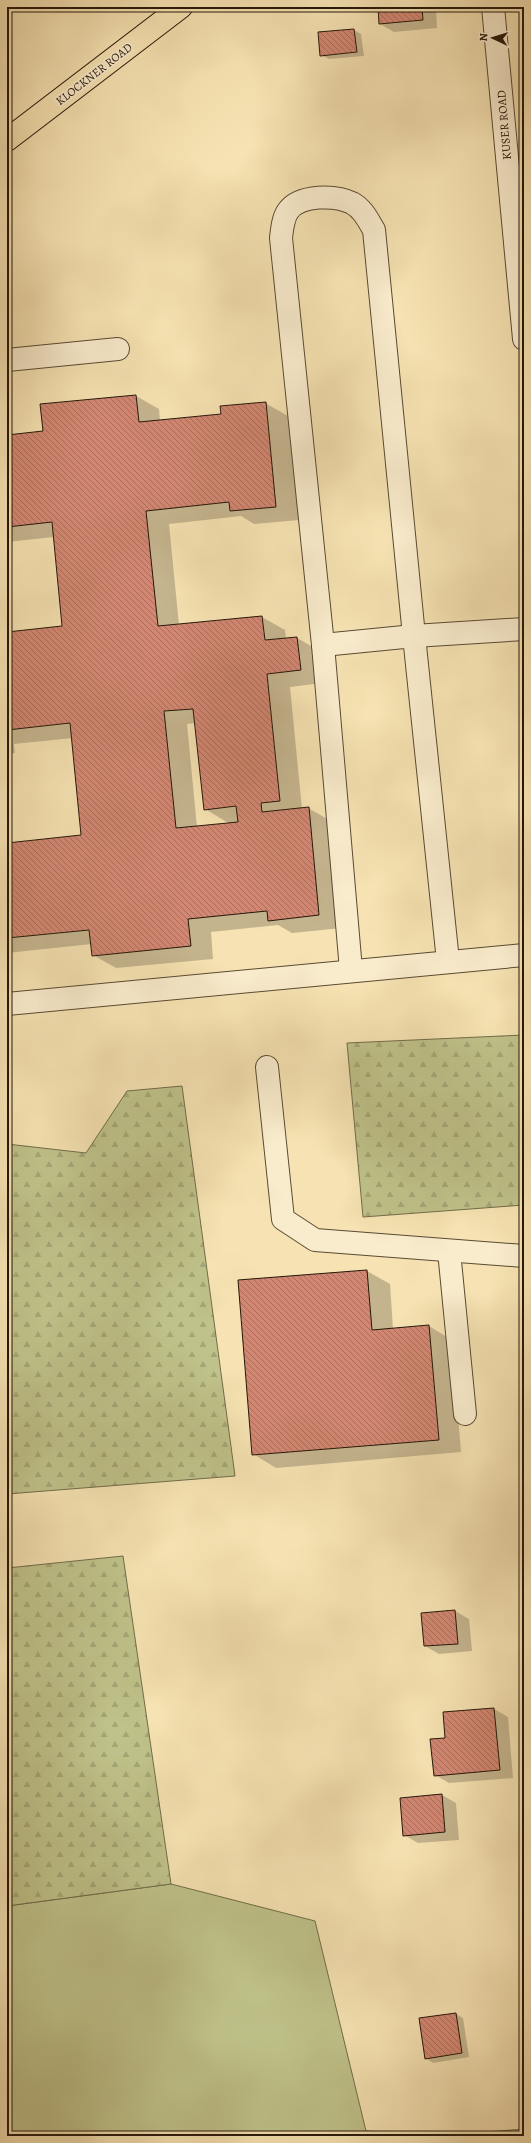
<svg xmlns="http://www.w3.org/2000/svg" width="531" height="2143" viewBox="0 0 531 2143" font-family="Alegreya,serif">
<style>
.green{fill:#bfc28a;stroke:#726c4a}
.forest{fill:url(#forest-firs);stroke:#726c4a}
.shadow{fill:#0003;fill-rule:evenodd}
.building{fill:url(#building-back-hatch);stroke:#251709;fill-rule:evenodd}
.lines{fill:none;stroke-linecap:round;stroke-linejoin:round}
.minor-casing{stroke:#594a33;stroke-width:24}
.major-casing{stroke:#251709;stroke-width:24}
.minor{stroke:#f9eccd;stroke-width:22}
.major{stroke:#f6e2b2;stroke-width:22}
.labels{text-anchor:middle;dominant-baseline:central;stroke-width:3.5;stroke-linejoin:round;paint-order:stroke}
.street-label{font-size:12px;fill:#251709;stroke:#f9eccd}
</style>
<defs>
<pattern id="forest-firs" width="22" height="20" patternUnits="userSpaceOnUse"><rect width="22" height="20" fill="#bfc28a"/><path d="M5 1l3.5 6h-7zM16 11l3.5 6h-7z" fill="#a4a676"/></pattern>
<pattern id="building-back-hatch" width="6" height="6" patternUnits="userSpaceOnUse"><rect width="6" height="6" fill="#d28772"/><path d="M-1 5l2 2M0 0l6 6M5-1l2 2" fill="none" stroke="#aa6d5c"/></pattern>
</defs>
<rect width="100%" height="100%" fill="#f6e2b2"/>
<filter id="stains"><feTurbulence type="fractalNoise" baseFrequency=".005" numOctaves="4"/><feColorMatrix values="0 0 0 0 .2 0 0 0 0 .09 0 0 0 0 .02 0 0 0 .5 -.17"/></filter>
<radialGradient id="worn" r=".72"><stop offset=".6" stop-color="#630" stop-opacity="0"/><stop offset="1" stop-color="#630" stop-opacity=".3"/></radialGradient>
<!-- green -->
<polygon class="green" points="171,1884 315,1921 366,2131 365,2136 7,2136 7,1906"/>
<!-- forest -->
<g class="forest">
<polygon points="524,1035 524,1205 363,1217 347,1043"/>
<polygon points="182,1086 235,1476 7,1494 7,1144 86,1153 127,1091"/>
<polygon points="123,1556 171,1884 7,1906 7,1568"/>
<polygon points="524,2129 524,2136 365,2136 366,2131 447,2135"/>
</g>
<!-- shadow -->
<g class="shadow">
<polygon points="379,7 436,7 437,28 394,32 380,24"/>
<polygon points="354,30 361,34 364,56 329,59 321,55"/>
<path d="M 136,396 L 159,409 L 160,421 L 222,415 L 265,403 L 288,416 L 299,520 L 254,524 L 241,516 L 169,524 L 179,625 L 262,617 L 285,630 L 286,639 L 297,638 L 320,651 L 323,683 L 290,687 L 302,809 L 308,808 L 331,821 L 342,928 L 292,933 L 278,925 L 211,932 L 213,959 L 116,968 L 93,955 L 92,944 L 7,953 L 7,844 L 82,836 L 73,738 L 14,744 L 15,753 L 7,754 L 7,633 L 63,627 L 54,537 L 7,542 L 7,436 L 44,432 L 41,405 ZM 196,723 L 205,809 L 230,824 L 197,827 L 187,724 Z"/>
<polygon points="367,1271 390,1284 393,1329 429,1326 452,1340 461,1452 276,1468 253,1454"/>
<polygon points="455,1611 469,1619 472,1651 439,1654 425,1646"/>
<polygon points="494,1709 508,1717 513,1778 449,1783 435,1775 446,1739"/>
<polygon points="442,1795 456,1803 459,1840 418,1843 404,1835"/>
<polygon points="456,2014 463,2018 469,2057 433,2063 426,2058"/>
</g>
<!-- building -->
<g class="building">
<polygon points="378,7 422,7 423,20 379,24"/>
<polygon points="354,29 357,52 320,56 318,32"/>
<path d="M 136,395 L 139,422 L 221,414 L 220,406 L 266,402 L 276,507 L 230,511 L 229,502 L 146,511 L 158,626 L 262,616 L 265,640 L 297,637 L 301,670 L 267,674 L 280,801 L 261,803 L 262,812 L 309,807 L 319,915 L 268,921 L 267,911 L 188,919 L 191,946 L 92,956 L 89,930 L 7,938 L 7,843 L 81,835 L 70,723 L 7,730 L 7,632 L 62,626 L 52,522 L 7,527 L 7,435 L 43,431 L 40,404 ZM 193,709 L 204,810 L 236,806 L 238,822 L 176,828 L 164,711 Z"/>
<polygon points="367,1270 372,1330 429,1325 439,1440 252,1455 238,1280"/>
<polygon points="455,1610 458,1644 424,1646 421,1613"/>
<polygon points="494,1708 500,1770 434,1776 430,1739 445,1738 443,1712"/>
<polygon points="442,1794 445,1832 403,1836 400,1798"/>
<polygon points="456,2013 462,2053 425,2059 419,2018"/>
</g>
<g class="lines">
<defs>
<g id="minor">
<polyline points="493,7 524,339"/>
<polyline points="7,360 118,349"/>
<polyline points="323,645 414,636 448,961"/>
<path d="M 351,970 L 323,645 L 281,238 C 282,229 283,218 288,211 C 300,194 336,195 352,203 C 363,209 368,220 374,230 L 414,636 L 524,629"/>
<polyline points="7,1004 524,955"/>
<polyline points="267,1067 283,1219 315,1240 524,1256"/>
<polyline points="449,1251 465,1414"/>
</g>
<polyline id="major" points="7,140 181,7"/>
</defs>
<!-- minor casing -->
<use href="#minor" class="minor-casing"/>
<!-- major casing -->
<use href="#major" class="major-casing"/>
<!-- minor -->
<use href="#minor" class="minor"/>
<!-- major -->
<use href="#major" class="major"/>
</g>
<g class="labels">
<!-- street labels -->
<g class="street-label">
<text transform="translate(94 74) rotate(-38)">KLOCKNER ROAD</text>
<text transform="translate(504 125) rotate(-95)">KUSER ROAD</text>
</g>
</g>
<!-- margin -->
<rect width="531" height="2143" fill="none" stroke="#f6e2b2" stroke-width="24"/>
<rect x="8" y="8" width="515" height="2127" fill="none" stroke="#251709" stroke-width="2"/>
<rect x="12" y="12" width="507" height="2119" fill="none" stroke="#251709"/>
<!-- north arrow -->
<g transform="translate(493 38) rotate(274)" stroke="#f9eccd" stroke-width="3" paint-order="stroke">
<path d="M0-3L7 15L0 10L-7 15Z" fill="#251709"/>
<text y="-6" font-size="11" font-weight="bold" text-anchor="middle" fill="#251709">N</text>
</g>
<rect width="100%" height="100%" filter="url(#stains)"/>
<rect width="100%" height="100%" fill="url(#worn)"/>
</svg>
